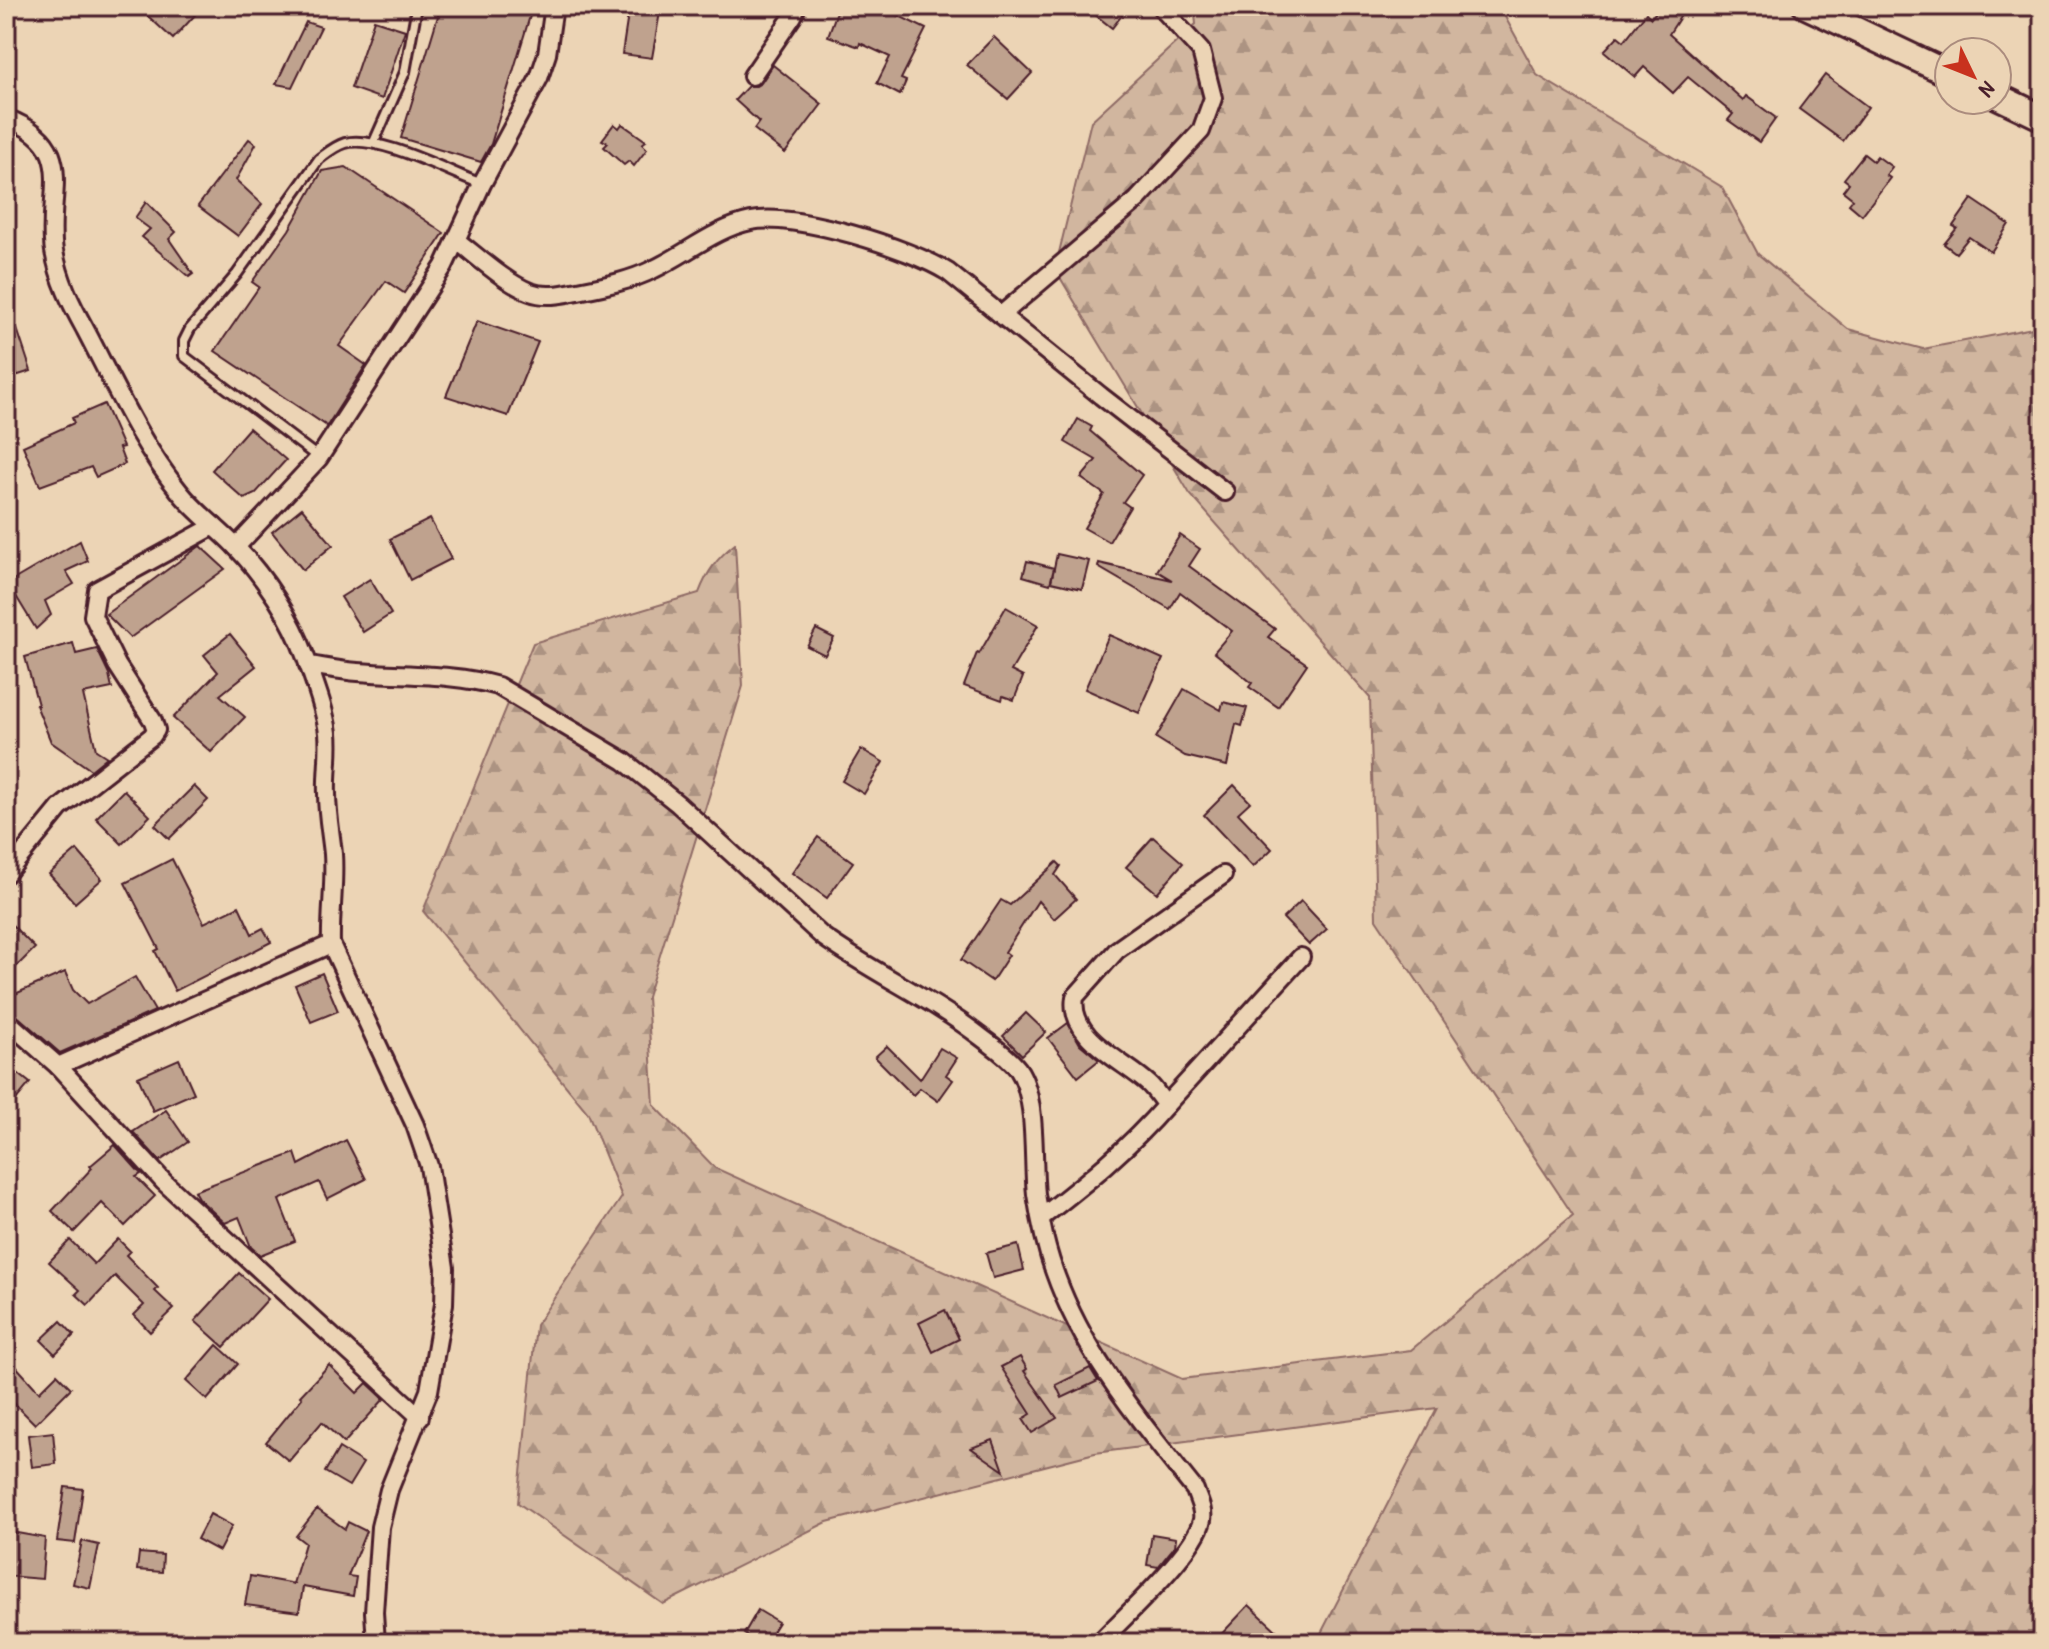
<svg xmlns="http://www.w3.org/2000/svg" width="2049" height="1649" viewBox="0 0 2049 1649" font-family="'Patrick Hand',sans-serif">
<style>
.forest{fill:url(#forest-firs);stroke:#8e6a65;stroke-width:2}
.building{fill:#bfa28e;stroke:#4a1f2b;stroke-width:2}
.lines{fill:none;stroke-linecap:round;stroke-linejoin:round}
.service-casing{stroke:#4a1f2b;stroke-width:14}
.minor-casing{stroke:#4a1f2b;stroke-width:22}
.primary-casing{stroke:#4a1f2b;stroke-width:30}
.service{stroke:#ecd4b5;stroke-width:8}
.minor{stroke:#ecd4b5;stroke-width:16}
.primary{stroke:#ecd4b5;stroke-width:24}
</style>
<defs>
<pattern id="forest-firs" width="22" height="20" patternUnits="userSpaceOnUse" patternTransform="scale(2)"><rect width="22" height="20" fill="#d1b69f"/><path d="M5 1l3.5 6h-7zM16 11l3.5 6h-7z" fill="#ac9382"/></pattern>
</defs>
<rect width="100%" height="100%" fill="#ecd4b5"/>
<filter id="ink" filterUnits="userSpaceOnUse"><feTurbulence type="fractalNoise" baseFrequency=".0125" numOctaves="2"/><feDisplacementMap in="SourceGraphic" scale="16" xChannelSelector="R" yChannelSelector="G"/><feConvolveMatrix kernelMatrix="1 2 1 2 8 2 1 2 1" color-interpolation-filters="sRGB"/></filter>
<g filter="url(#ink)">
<!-- forest -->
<path class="forest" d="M 1194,6 L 1499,6 L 1537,75 L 1722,187 L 1758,254 L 1848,329 L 1923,349 L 2043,326 L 2043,745 L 2040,749 L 2043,758 L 2043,1643 L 1316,1643 L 1437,1408 L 1095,1453 L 827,1522 L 663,1604 L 518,1503 L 536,1325 L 622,1197 L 588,1113 L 423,911 L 533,643 L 699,593 C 707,572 717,558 735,544 L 743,686 L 647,997 L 654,1105 L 715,1168 L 1182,1379 L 1411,1350 L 1573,1215 L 1376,919 L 1370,698 L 1190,494 L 1055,269 L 1091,121 L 1196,24 Z"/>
<!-- building -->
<g class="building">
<polygon points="137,6 185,6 195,15 173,39"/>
<polygon points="441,6 533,6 491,144 481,162 401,138"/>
<polygon points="839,6 867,6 890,14 891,12 926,29 901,79 906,81 900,95 877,83 890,57 860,43 859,47 828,36"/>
<polygon points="1084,6 1129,6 1112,28"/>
<polygon points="1661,6 1687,6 1669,34 1743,100 1746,96 1776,118 1759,142 1728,120 1733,114 1688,77 1673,93 1644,67 1635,77 1604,51 1618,36 1624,41 1646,13 1651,18"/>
<polygon points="629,8 660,12 652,58 622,54"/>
<polygon points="374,20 405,30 382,99 351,88"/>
<polygon points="306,22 321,27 292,87 276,84"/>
<polygon points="994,37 1032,73 1008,99 967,65"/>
<polygon points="773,65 822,104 785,153 754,129 759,122 735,100 748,86 756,86 761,83"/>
<polygon points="1825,75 1868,107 1843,141 1799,109"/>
<polygon points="614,124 619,128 622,124 646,141 642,144 647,149 634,166 629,161 624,165 604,147 608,143 602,140"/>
<polygon points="249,139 256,144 236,180 262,204 238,236 198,206"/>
<polygon points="1864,154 1873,161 1877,156 1892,167 1886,175 1890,178 1862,215 1849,204 1853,199 1843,191 1849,183 1844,179"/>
<polygon points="346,167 444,233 404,293 386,281 339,346 366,365 327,426 215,351 259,287 252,282 289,230 322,171"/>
<polygon points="1972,199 2009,224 1991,252 1969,237 1956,253 1944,244 1957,228 1953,226"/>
<polygon points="146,202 176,232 169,239 193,274 189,277 142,237 150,229 135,218"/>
<polygon points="9,304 31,371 6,379 6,305"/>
<polygon points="477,321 538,342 508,416 446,396"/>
<polygon points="104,404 123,447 119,448 125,464 96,477 91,467 40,486 23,446 74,423 72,418"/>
<polygon points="1078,419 1092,427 1090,431 1142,475 1123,502 1130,507 1109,542 1084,528 1104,494 1081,478 1096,460 1065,442"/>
<polygon points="249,428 286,460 255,494 244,499 212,470"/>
<polygon points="302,508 333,545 303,570 272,532"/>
<polygon points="430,519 451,559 410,580 390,539"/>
<polygon points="1180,535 1200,549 1189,566 1275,629 1268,637 1307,664 1278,707 1249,687 1252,683 1214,652 1232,631 1180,592 1170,609 1098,567 1099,563 1172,580 1157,571"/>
<polygon points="80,541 88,561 66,571 74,584 45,601 51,615 36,629 8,583"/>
<polygon points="200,546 225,569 130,638 106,614"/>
<polygon points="1057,554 1089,561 1082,589 1051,582"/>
<polygon points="1027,561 1054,568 1050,584 1023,576"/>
<polygon points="370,579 391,614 363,632 341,597"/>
<polygon points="1006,607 1038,625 1011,671 1023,677 1014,700 1003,696 1002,700 964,686 977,653 979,654"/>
<polygon points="816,629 834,638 825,655 807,646"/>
<polygon points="230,634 256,666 220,695 245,717 211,752 173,718 218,672 204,655"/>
<polygon points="1109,635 1163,659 1139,713 1085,689"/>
<polygon points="73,643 76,654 97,649 109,674 112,688 83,694 96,750 107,757 91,770 51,742 36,705 38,705 25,657"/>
<polygon points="1184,689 1221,710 1223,702 1247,708 1242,726 1236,724 1227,766 1185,756 1156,738"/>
<polygon points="861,749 883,762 864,794 842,781"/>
<polygon points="1234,785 1250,802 1238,813 1272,849 1253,867 1204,815"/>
<polygon points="194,786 208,800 169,839 155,825"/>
<polygon points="124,790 150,816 122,844 96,818"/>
<polygon points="818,837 853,862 827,898 792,873"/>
<polygon points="1153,837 1183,863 1157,893 1126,867"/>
<polygon points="77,850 102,879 75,903 49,874"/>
<polygon points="172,859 204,923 239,906 252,934 263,928 271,942 175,991 155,951 159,949 125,883"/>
<polygon points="1057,862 1061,866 1055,875 1076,899 1054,919 1038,901 1005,952 1009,955 992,981 961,960 1001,900 1010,905"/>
<polygon points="1301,901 1327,929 1309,945 1283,918"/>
<polygon points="6,919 35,948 6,977"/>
<polygon points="65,972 73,990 87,1004 135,977 155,1011 60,1053 13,1012 6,1009 6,998"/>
<polygon points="322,973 338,1011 311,1022 295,985"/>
<polygon points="1026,1013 1046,1032 1022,1055 1003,1036"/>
<polygon points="1068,1023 1080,1044 1099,1060 1078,1077 1048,1038"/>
<polygon points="887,1046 920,1079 940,1048 957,1058 946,1075 953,1080 938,1101 920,1088 913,1095 875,1057"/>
<polygon points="179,1059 194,1093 153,1111 138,1077"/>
<polygon points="15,1071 30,1083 6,1112 6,1083"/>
<polygon points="166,1110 188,1142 160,1161 133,1132"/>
<polygon points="346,1140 366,1179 327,1199 319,1182 279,1200 295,1241 260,1255 251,1247 239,1217 225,1223 198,1198 194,1191 295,1153 299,1165"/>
<polygon points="115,1145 141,1174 136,1177 155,1196 125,1226 102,1203 74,1232 52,1211 92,1168 90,1166"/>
<polygon points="118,1239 130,1251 126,1255 158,1288 155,1291 174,1309 150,1332 134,1315 144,1305 115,1276 88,1305 76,1294 80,1290 49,1262 70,1240 94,1264"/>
<polygon points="1018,1245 1024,1270 993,1278 986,1253"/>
<polygon points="239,1273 268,1299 224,1347 195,1321"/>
<polygon points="945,1310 959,1339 933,1352 919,1323"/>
<polygon points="61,1321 74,1335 55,1354 41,1340"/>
<polygon points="217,1345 238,1364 207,1400 186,1381"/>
<polygon points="6,1355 39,1392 57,1374 71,1388 35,1424 6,1395"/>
<polygon points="1020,1357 1027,1369 1024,1371 1057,1418 1032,1433 1023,1419 1031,1414 1001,1367"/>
<polygon points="329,1365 357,1393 367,1383 384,1399 344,1443 322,1422 289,1461 266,1442 302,1398 300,1396"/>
<polygon points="1090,1368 1098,1381 1062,1398 1056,1385"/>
<polygon points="53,1432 56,1464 32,1467 28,1435"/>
<polygon points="993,1440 1004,1471 971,1448"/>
<polygon points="339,1448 363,1463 349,1486 325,1472"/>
<polygon points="65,1487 83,1489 75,1543 57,1541"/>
<polygon points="317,1509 345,1529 348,1522 366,1531 348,1576 356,1577 353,1596 303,1587 299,1612 245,1605 250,1576 295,1584 293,1584 305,1543 296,1536"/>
<polygon points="210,1514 232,1526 219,1551 197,1539"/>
<polygon points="6,1531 45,1538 42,1579 6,1576"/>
<polygon points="1152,1534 1176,1538 1175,1546 1158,1567 1147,1565"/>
<polygon points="82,1541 99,1545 90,1588 73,1584"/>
<polygon points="139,1553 163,1555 162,1572 137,1570"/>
<polygon points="1249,1605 1290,1643 1213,1643"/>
<polygon points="758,1610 778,1622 765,1643 759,1643 744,1634"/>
</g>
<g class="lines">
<defs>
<g id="service">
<polyline points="374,142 405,72 417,6"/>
<path d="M 319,458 L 184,356 L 184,341 L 190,329 L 237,274 L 319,159 C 327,153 335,146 345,143 C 377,134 449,172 482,184"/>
</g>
<g id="minor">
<polyline points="752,76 793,16 797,6"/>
<path d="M 6,118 C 81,146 45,194 54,251 C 59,280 71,304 85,329 C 114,384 140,443 179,491 C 195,512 217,527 235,546 C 264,576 292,618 306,658 C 314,681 325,709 328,733 C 330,754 326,773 327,794 C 327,814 331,834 333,854 C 335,884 330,914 331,944"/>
<path d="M 456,240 C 477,256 506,283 530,292 C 546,298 563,294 578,291 C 604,286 630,281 654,269 C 686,254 716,228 751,221 C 795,212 910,248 948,272 L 1101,396 L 1225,492"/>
<polyline points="1001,315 1137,200 1201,131 1213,98 1201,51 1160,6"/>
<polyline points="236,547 319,458 444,266 482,184 539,78 547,54 554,6"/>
<path d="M 308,665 C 324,667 341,671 358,672 C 405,676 452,673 498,686 L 624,761 L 678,804 L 822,936 C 873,973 931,998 981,1037 C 994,1047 1008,1056 1018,1069 C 1038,1098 1032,1159 1036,1194 C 1038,1207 1041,1223 1044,1236 C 1067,1335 1133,1412 1195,1490 C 1198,1500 1204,1509 1202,1520 C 1196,1551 1123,1618 1099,1643"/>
<polyline points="6,874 60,808 152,736 156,730 153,721 117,665 93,616 97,590 214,526"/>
<polyline points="6,1020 58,1066 331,944 415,1125 429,1166 445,1268 444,1304 429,1391 389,1490 380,1527 374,1612 376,1643"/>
<polyline points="58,1066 164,1182 420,1417"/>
<polyline points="1166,1105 1301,957"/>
<path d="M 1042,1217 C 1086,1183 1129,1148 1166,1105 C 1161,1099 1156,1091 1150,1085 C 1125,1061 1068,1039 1075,997 L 1117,950 L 1223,875"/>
</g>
<g id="primary">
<polyline points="1806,6 1949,74"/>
<polyline points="1997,96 2043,118"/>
</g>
</defs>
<!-- service casing -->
<use href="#service" class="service-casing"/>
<!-- minor casing -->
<use href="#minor" class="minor-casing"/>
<!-- primary casing -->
<use href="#primary" class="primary-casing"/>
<!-- service -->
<use href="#service" class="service"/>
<!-- minor -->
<use href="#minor" class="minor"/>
<!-- primary -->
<use href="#primary" class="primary"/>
</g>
</g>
<!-- margin -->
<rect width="2049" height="1649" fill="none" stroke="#ecd4b5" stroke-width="32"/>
<rect x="16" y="16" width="2017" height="1617" fill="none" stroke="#4a1f2b" stroke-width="3" filter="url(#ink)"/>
<!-- north arrow -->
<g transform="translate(1973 76) rotate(133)"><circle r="38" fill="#ecd4b5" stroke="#ab8c7e" stroke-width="2"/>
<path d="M0-6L14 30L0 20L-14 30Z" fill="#c8321e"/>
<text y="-12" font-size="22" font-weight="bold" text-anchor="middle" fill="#4a1f2b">N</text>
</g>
</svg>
